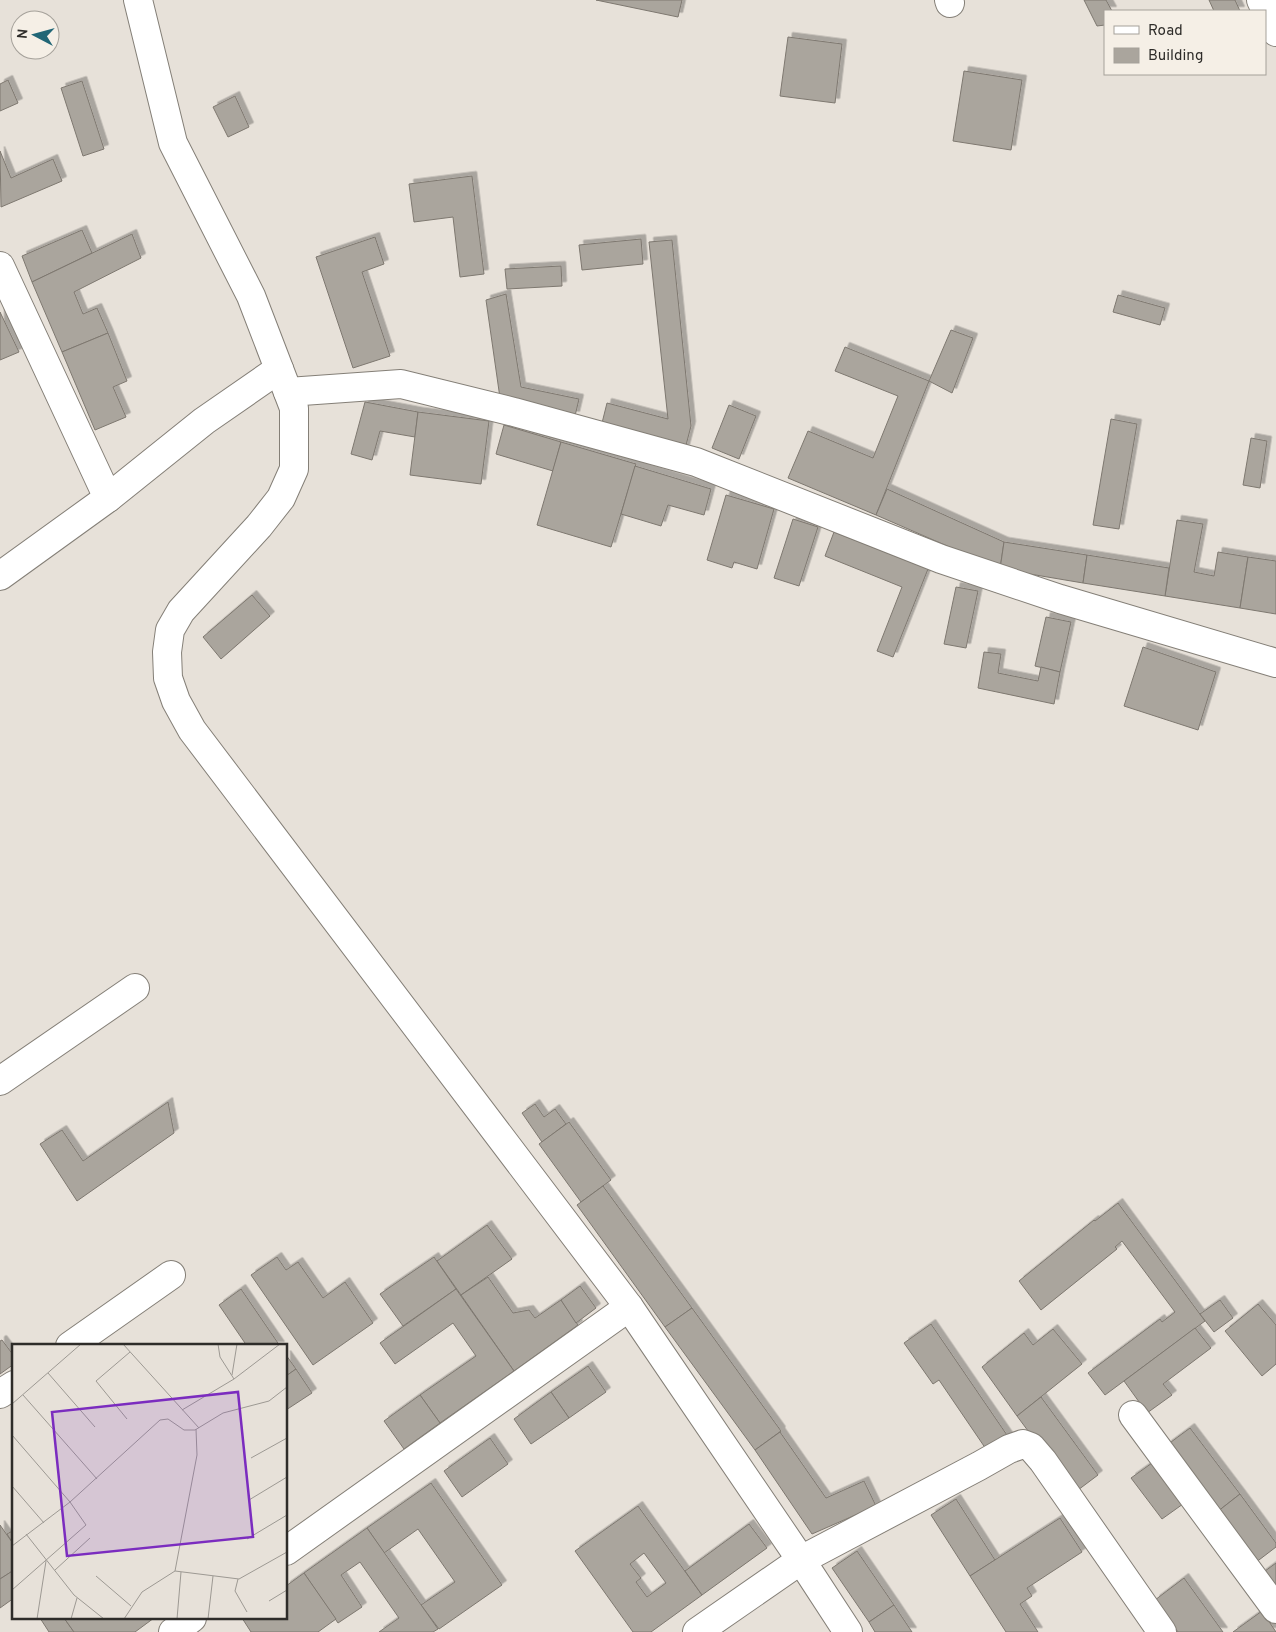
<svg xmlns="http://www.w3.org/2000/svg" width="1276" height="1632" viewBox="0 0 1276 1632" font-family="Overpass,sans-serif">
<style>
.building{fill:#aaa59d;stroke:#7e7870;fill-rule:evenodd;filter:url(#shadow)}
.lines{fill:none;stroke-linecap:round;stroke-linejoin:round}
.minor-casing{stroke:#847f77;stroke-width:30}
.minor{stroke:#fff;stroke-width:28}
.inset-road{fill:none;stroke:#9d9993;stroke-width:1}
.view{fill:#7b2cbf;fill-opacity:0.15;stroke:#7b2cbf;stroke-width:2.5}
.inset-edge{fill:none;stroke:#2e2c29;stroke-width:2.5}
</style>
<defs>
<filter id="shadow"><feDropShadow dx="4.5" dy="-4.5" stdDeviation="0" flood-color="#0004"/></filter>
</defs>
<rect width="100%" height="100%" fill="#e7e1d9"/>
<!-- building -->
<g class="building">
<polygon points="596,0 682,0 678,17"/>
<polygon points="1084,0 1106,0 1112,11 1105,11 1105,25 1097,26"/>
<polygon points="1209,0 1235,0 1240,11 1214,11"/>
<polygon points="788,37 842,44 835,103 780,96"/>
<polygon points="964,71 1022,80 1011,150 953,141"/>
<polygon points="8,80 18,103 0,111 0,84"/>
<polygon points="82,81 104,149 83,156 61,88"/>
<polygon points="235,96 249,127 228,137 213,107"/>
<polygon points="0,151 11,178 53,159 62,181 1,207"/>
<polygon points="472,176 484,274 460,277 453,217 414,222 409,184"/>
<polygon points="82,230 92,253 32,282 22,256"/>
<polygon points="132,234 141,258 74,292 83,314 97,308 108,333 62,352 32,282"/>
<polygon points="375,237 384,264 362,272 390,356 353,368 316,257"/>
<polygon points="641,239 643,264 582,270 579,245"/>
<polygon points="672,240 691,426 685,449 601,427 607,403 668,419 649,242"/>
<polygon points="561,266 562,286 507,289 505,269"/>
<polygon points="506,294 521,387 579,399 575,416 500,398 486,300"/>
<polygon points="1118,295 1165,308 1160,325 1113,312"/>
<polygon points="0,312 19,352 0,360"/>
<polygon points="951,330 973,338 952,393 929,381"/>
<polygon points="108,333 127,381 113,387 126,417 95,430 62,352"/>
<polygon points="845,347 929,381 876,515 788,478 808,431 873,458 898,396 835,371"/>
<polygon points="365,402 418,412 415,437 380,431 372,460 351,454"/>
<polygon points="729,405 756,416 739,459 712,448"/>
<polygon points="418,412 489,421 481,484 410,475"/>
<polygon points="1111,419 1137,424 1119,529 1093,525"/>
<polygon points="504,425 561,442 553,471 496,454"/>
<polygon points="1251,438 1267,441 1260,488 1243,485"/>
<polygon points="561,442 636,464 611,547 537,525"/>
<polygon points="635,466 711,489 704,515 668,505 661,526 621,514"/>
<polygon points="887,489 1004,542 1000,569 876,515"/>
<polygon points="726,495 774,509 757,569 734,562 732,568 707,560"/>
<polygon points="793,519 818,527 799,586 774,578"/>
<polygon points="1177,520 1203,524 1194,572 1214,576 1218,552 1248,557 1240,608 1165,596"/>
<polygon points="834,532 928,569 893,657 877,651 902,587 825,556"/>
<polygon points="1004,542 1087,555 1083,583 1000,569"/>
<polygon points="1087,555 1169,568 1165,596 1083,583"/>
<polygon points="1248,557 1276,561 1276,614 1240,608"/>
<polygon points="956,587 978,591 966,648 944,644"/>
<polygon points="252,595 270,616 221,659 203,637"/>
<polygon points="1046,617 1071,622 1060,672 1035,666"/>
<polygon points="1143,647 1216,672 1198,730 1124,706"/>
<polygon points="984,652 1001,654 998,673 1038,681 1041,667 1060,672 1054,704 978,688"/>
<polygon points="168,1102 174,1133 77,1201 40,1144 62,1130 83,1161"/>
<polygon points="535,1104 544,1117 555,1109 566,1124 542,1142 522,1113"/>
<polygon points="569,1122 611,1180 581,1202 539,1144"/>
<polygon points="603,1186 692,1308 665,1327 577,1205"/>
<polygon points="1118,1203 1205,1321 1105,1395 1088,1373 1160,1319 1162,1322 1175,1312 1122,1241 1115,1247 1117,1249 1041,1310 1019,1281 1094,1220 1095,1221"/>
<polygon points="487,1225 512,1259 461,1295 437,1261"/>
<polygon points="277,1257 286,1270 298,1262 323,1298 345,1282 373,1323 313,1365 251,1275"/>
<polygon points="434,1257 456,1289 403,1326 380,1294"/>
<polygon points="488,1277 513,1313 529,1310 535,1318 561,1300 578,1325 514,1371 461,1295"/>
<polygon points="580,1286 596,1308 576,1323 561,1300"/>
<polygon points="241,1289 280,1346 247,1346 219,1305"/>
<polygon points="456,1289 514,1371 440,1423 420,1395 476,1356 453,1323 395,1364 380,1343"/>
<polygon points="1220,1300 1233,1318 1214,1332 1200,1314"/>
<polygon points="1258,1304 1276,1325 1276,1364 1262,1376 1225,1331"/>
<polygon points="692,1308 781,1431 755,1450 665,1327"/>
<polygon points="931,1324 1009,1438 988,1452 939,1380 933,1384 904,1343"/>
<polygon points="1195,1328 1211,1348 1163,1384 1172,1395 1147,1413 1124,1381"/>
<polygon points="1053,1329 1082,1364 1017,1416 982,1367 1024,1333 1033,1345"/>
<polygon points="2,1340 14,1356 14,1364 0,1374 0,1341"/>
<polygon points="286,1355 296,1369 286,1376"/>
<polygon points="588,1366 606,1392 569,1418 551,1392"/>
<polygon points="296,1369 312,1393 286,1410 286,1376"/>
<polygon points="551,1392 569,1418 531,1444 514,1419"/>
<polygon points="420,1395 440,1423 404,1449 384,1421"/>
<polygon points="1041,1397 1098,1475 1074,1493 1017,1416"/>
<polygon points="1190,1428 1240,1494 1217,1512 1167,1445"/>
<polygon points="780,1432 826,1498 864,1481 876,1506 812,1534 755,1450"/>
<polygon points="490,1438 508,1464 462,1497 444,1471"/>
<polygon points="1152,1463 1183,1504 1162,1519 1131,1478"/>
<polygon points="431,1483 502,1585 439,1629 421,1605 455,1582 418,1529 384,1553 367,1528"/>
<polygon points="1240,1494 1276,1543 1276,1547 1255,1563 1217,1512"/>
<polygon points="956,1499 995,1560 970,1576 931,1515"/>
<path d="M 638,1506 L 702,1595 L 651,1632 L 633,1632 L 575,1551 ZM 644,1553 L 666,1583 L 647,1597 L 636,1582 L 641,1578 L 630,1564 Z"/>
<polygon points="1060,1518 1082,1552 1027,1588 1032,1596 1020,1604 1038,1632 1006,1632 970,1576"/>
<polygon points="749,1524 767,1548 702,1595 685,1571"/>
<polygon points="0,1525 14,1545 14,1570 0,1579"/>
<polygon points="367,1528 438,1629 433,1632 379,1632 399,1618 360,1562 341,1575 362,1607 338,1623 304,1573"/>
<polygon points="14,1530 14,1545 7,1534"/>
<polygon points="857,1551 894,1605 869,1622 832,1568"/>
<polygon points="1276,1563 1276,1594 1261,1574"/>
<polygon points="14,1570 14,1598 0,1608 0,1579"/>
<polygon points="304,1573 336,1619 318,1632 251,1632 242,1618 286,1618 286,1586"/>
<polygon points="1184,1578 1223,1632 1178,1632 1155,1600"/>
<polygon points="894,1605 912,1632 875,1632 869,1622"/>
<polygon points="1262,1611 1276,1632 1233,1632"/>
<polygon points="40,1618 64,1618 74,1632 49,1632"/>
<polygon points="64,1618 154,1618 135,1632 74,1632"/>
</g>
<g class="lines">
<defs>
<g id="minor">
<polyline points="138,0 173,143 251,296 294,408 294,469 281,498 259,526 181,611 170,630 167,652 168,678 176,701 192,730 629,1307 801,1560 848,1632"/>
<polyline points="949,0 950,3"/>
<polyline points="1261,0 1276,32"/>
<polyline points="0,266 108,498"/>
<polyline points="288,392 401,384 514,412 696,462 941,559 1060,599 1276,663"/>
<polyline points="0,576 108,498 204,421 279,369"/>
<polyline points="0,1081 135,988"/>
<polyline points="70,1346 171,1275"/>
<polyline points="0,1394 14,1385"/>
<polyline points="1133,1415 1276,1609"/>
<polyline points="286,1551 629,1307"/>
<polyline points="173,1632 192,1618"/>
<polyline points="697,1632 801,1560 979,1466 1009,1449 1023,1444 1031,1447 1043,1461 1162,1632"/>
</g>
</defs>
<!-- minor casing -->
<use href="#minor" class="minor-casing"/>
<!-- minor -->
<use href="#minor" class="minor"/>
</g>
<!-- overview -->
<g transform="translate(12 1344)">
<rect width="275" height="275" fill="#e7e1d9"/>
<path class="inset-road" d="M 111,0 L 187,84M 206,0 L 208,13 L 222,35M 36,29 L 83,83M 220,31 L 225,0M 11,51 L 85,135M 0,60 L 69,0M 170,66 L 222,35 L 268,0M 115,75 L 84,37 L 118,8M 0,91 L 58,158 L 74,181 L 0,246M 239,114 L 275,94M 0,142 L 32,179M 237,156 L 275,133M 14,190 L 62,251 L 92,275M 235,195 L 275,171M 0,202 L 58,158 L 148,76 L 156,75 L 172,86 L 183,86 L 211,69 L 257,57 L 275,43M 43,226 L 78,194M 163,227 L 227,235 L 275,208M 84,232 L 119,262M 226,235 L 223,247 L 235,268M 257,257 L 275,246M 25,275 L 34,217M 59,275 L 65,254M 112,275 L 130,248 L 163,227 L 185,111 L 184,85M 165,275 L 169,228M 196,275 L 201,232"/>
<path class="view" d="M 226,48 L 241,193 L 55,212 L 40,68 Z"/>
<rect width="275" height="275" class="inset-edge"/>
</g>
<!-- legend -->
<rect x="1104" y="10" width="162" height="65" fill="#f5efe6" stroke="#a5a19a"/>
<rect x="1114" y="26" width="25" height="8" fill="#ffffff" stroke="#a5a19a"/>
<text x="1148" y="35" font-size="15" fill="#2e2c29">Road</text>
<rect x="1114" y="48" width="25" height="15" fill="#aaa59d" stroke="#a5a19a"/>
<text x="1148" y="60" font-size="15" fill="#2e2c29">Building</text>
<!-- north arrow -->
<g transform="translate(35 35) rotate(276)"><circle r="24" fill="#f5efe6" stroke="#a5a19a"/>
<path d="M0-4L9 19L0 12L-9 19Z" fill="#206676"/>
<text y="-8" font-size="14" font-weight="bold" text-anchor="middle" fill="#2e2c29">N</text>
</g>
</svg>
